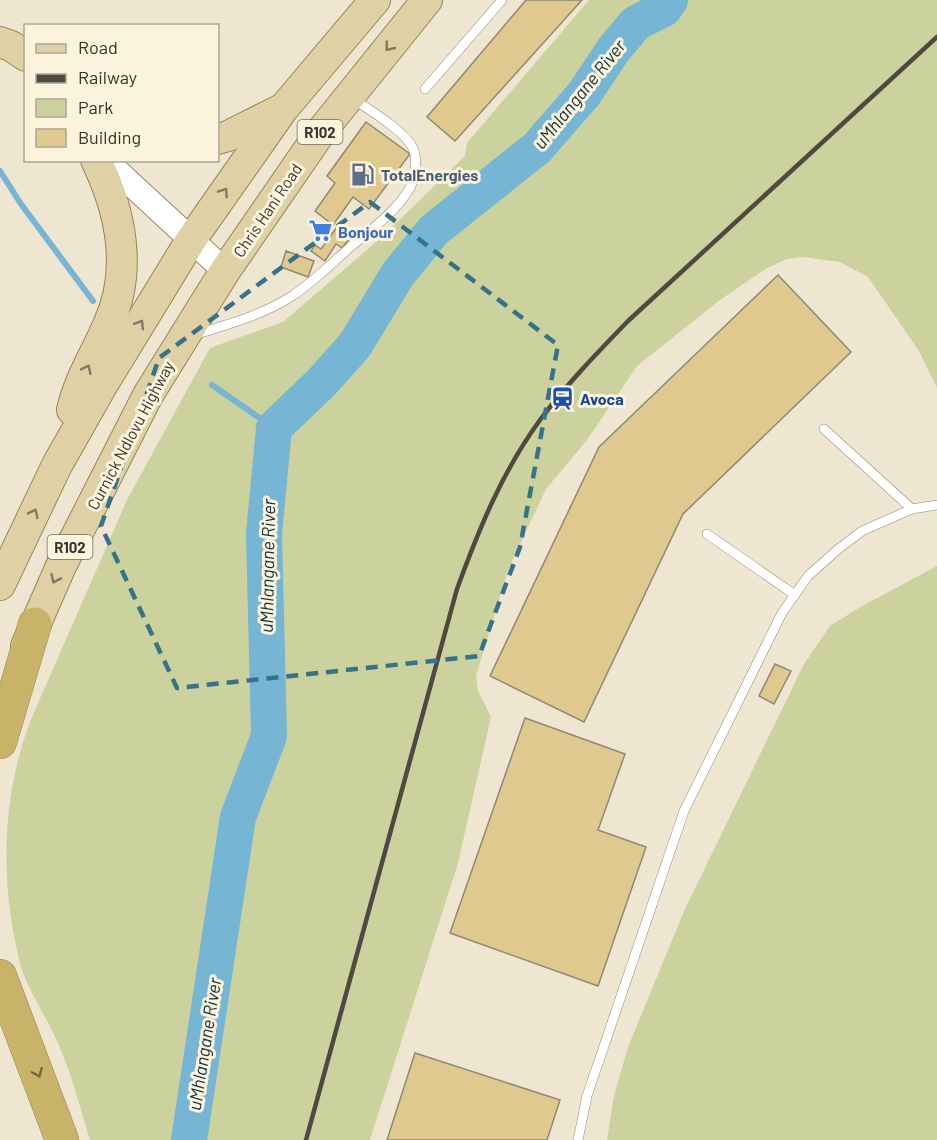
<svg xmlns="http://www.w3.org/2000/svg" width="937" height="1140" viewBox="0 0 937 1140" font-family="Barlow,sans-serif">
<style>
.green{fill:#cbd29d}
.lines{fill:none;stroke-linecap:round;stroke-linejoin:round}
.stream{stroke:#76b6d4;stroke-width:6}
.river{stroke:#76b6d4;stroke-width:36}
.building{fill:#dfc98f;stroke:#908874;stroke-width:1.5}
.service-casing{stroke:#928b77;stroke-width:10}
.tertiary-casing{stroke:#928b77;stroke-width:26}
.primary-casing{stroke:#968653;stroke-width:32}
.motorway-casing{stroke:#968653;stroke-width:34}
.service{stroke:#fff;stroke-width:9}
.tertiary{stroke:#fff;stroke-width:24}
.primary{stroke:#dfd1a5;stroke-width:30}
.motorway{stroke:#c9b369;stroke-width:33}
.rail{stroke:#4e4a40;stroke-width:4.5}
.oneway{stroke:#827a62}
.oneway2{stroke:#716644}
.marked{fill:none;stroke:#37728a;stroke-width:4.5;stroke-dasharray:12 8;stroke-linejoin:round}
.labels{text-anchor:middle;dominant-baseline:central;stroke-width:6;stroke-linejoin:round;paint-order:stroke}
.shield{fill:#fcf3dd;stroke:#716d60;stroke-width:1.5}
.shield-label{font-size:15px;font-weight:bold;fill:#36332b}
.service-label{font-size:16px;font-weight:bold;fill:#4e5e75;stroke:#fcf3dd;text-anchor:start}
.street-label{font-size:16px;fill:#36332b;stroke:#fcf3dd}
.shop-label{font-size:16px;font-weight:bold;fill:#366cbe;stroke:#fcf3dd;text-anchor:start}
.transit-label{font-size:16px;font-weight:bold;fill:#164399;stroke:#fcf3dd;text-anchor:start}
.water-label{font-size:18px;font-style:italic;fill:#102f3c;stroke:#fcf3dd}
</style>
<rect width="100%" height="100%" fill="#eee6d0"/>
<!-- green -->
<g class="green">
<path d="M 589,0 L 937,0 L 937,388 L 919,351 L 868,277 L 840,262 L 802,257 L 787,259 L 767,268 L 720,300 L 637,366 L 587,440 L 546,489 L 508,570 L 476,676 L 478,691 L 491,717 L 458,863 L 370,1140 L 90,1140 C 80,1107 71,1072 57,1041 C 46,1017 32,996 22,971 C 0,888 0,800 31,719 L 127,500 L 210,348 L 283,322 L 383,236 L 465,156 L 467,143 Z"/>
<polygon points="937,566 937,1140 607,1140 614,1096 628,1047 685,909 804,664 830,626 862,606"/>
</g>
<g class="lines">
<!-- stream -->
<g class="stream">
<polyline points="0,171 21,204 93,301"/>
<polyline points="212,385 274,428"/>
</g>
<!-- river -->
<polyline class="river" points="189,1140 238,817 269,736 264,534 274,428 322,382 355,345 398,274 434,230 537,148 584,94 614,49 636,23 664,9 670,0"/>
</g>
<!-- building -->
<g class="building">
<polygon points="526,0 582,0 455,141 427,117"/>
<polygon points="366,122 410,154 369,209 353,197 333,225 315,211 335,183 327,176"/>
<polygon points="337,227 351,237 342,248 336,244 325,261 311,251 315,245 321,249"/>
<polygon points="286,251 314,261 308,277 281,267"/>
<polygon points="778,275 851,352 683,514 584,722 490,676 599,447"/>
<polygon points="775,664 791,671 774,704 759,696"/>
<polygon points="525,718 625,754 598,830 646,847 598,986 450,933"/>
<polygon points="415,1053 560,1100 547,1140 387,1140"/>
</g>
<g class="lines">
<defs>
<g id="service">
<polyline points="425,89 502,0"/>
<path d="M 194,335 C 226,325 263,315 292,296 C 312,283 330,265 348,249 C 369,231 396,212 410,188 C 415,177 418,159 413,148 C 405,131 368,109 353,99"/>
<polyline points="824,429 912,509"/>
<polyline points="707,534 795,595"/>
<polyline points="578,1140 587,1096 684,811 782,613 808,576 837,550 862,531 912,509 937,505"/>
</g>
<polyline id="tertiary" points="105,160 225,271"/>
<g id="primary">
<polyline points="0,42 11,46 26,56"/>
<polyline points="218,139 228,136 280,110"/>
<path d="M 72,410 C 79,379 96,353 108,325 C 133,271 121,212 96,160"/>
<polyline points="0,585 57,465 100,389 191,240 283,109 375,0"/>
<polyline points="26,646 61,566 148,395 225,271 320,133 427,0"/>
</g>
<g id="motorway">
<polyline points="0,742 35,624"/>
<polyline points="0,976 62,1140"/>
</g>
</defs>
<!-- service casing -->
<use href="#service" class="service-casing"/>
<!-- tertiary casing -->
<use href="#tertiary" class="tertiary-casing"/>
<!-- primary casing -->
<use href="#primary" class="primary-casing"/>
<!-- motorway casing -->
<use href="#motorway" class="motorway-casing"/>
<!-- service -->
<use href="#service" class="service"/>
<!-- tertiary -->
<use href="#tertiary" class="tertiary"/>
<!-- primary -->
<use href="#primary" class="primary"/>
<!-- motorway -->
<use href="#motorway" class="motorway"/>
<!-- rail -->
<path class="rail" d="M 306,1140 L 457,589 C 479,529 502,472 540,420 C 566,385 597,353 628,321 L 937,37"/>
</g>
<!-- one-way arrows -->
<defs><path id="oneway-chevron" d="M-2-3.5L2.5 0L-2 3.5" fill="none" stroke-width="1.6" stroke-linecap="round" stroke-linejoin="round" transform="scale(1.5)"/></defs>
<g class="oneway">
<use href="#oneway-chevron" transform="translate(389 47) rotate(129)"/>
<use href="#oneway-chevron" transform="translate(224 192) rotate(-56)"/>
<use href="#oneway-chevron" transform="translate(140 324) rotate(-58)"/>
<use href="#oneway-chevron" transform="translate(87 369) rotate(-64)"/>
<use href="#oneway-chevron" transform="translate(34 513) rotate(-64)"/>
<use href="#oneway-chevron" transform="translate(55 579) rotate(114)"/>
</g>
<use class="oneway2" href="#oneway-chevron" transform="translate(38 1073) rotate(67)"/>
<!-- marked area -->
<path class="marked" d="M 370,202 L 558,345 L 520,547 L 479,656 L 177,688 L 101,526 L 159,358 Z"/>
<!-- icons -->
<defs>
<symbol id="fuel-bare" viewBox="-9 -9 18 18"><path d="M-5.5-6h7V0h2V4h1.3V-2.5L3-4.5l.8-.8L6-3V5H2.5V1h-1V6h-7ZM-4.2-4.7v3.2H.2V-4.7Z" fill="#5c6f8a" stroke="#fcf3dd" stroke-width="2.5" paint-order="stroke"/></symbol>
<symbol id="supermarket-bare" viewBox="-9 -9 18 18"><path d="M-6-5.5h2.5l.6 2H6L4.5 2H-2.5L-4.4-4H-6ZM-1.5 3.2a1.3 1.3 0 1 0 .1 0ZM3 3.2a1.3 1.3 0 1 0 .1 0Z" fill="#3f7fe0" stroke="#fcf3dd" stroke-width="2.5" paint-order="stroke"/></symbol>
<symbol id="station-bare" viewBox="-9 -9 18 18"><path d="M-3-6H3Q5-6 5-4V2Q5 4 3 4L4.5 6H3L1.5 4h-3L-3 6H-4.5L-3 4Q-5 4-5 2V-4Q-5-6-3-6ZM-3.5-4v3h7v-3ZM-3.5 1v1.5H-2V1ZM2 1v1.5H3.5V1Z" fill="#1a4fb4" stroke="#fcf3dd" stroke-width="2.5" paint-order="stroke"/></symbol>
</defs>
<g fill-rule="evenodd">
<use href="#fuel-bare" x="346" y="158" width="33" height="33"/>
<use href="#supermarket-bare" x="304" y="214" width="33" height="33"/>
<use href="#station-bare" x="546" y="382" width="33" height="33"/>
</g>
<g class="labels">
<!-- shield labels -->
<g class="shield">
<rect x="297.5" y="120" width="45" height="24" rx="4.5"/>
<rect x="47.5" y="535" width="45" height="24" rx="4.5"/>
</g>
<g class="shield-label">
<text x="320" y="132">R102</text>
<text x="70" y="547">R102</text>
</g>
<!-- service labels -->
<g class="service-label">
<text x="381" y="174">TotalEnergies</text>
</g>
<!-- street labels -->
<g class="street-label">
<text transform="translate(267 210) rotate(-56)">Chris Hani Road</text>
<text transform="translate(130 435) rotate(-62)">Curnick Ndlovu Highway</text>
</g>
<!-- shop labels -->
<g class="shop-label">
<text x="338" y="231">Bonjour</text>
</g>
<!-- transit labels -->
<g class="transit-label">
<text x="580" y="398">Avoca</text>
</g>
<!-- water labels -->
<g class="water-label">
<text transform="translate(579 94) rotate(-51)">uMhlangane River</text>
<text transform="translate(267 566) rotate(-89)">uMhlangane River</text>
<text transform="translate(204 1044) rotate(-81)">uMhlangane River</text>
</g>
</g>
<!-- legend -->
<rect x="24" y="24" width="195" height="138" fill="#fcf3dd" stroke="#ada696" stroke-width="1.5"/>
<rect x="36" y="44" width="30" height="9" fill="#dfd1a5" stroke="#ada696" stroke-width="1.5"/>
<text x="78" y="54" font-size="18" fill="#36332b">Road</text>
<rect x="36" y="74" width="30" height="9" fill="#4e4a40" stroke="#ada696" stroke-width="1.5"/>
<text x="78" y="84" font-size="18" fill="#36332b">Railway</text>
<rect x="36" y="99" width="30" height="18" fill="#cbd29d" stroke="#ada696" stroke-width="1.5"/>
<text x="78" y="114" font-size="18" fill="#36332b">Park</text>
<rect x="36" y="129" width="30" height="18" fill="#dfc98f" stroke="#ada696" stroke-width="1.5"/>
<text x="78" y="144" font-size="18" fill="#36332b">Building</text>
</svg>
